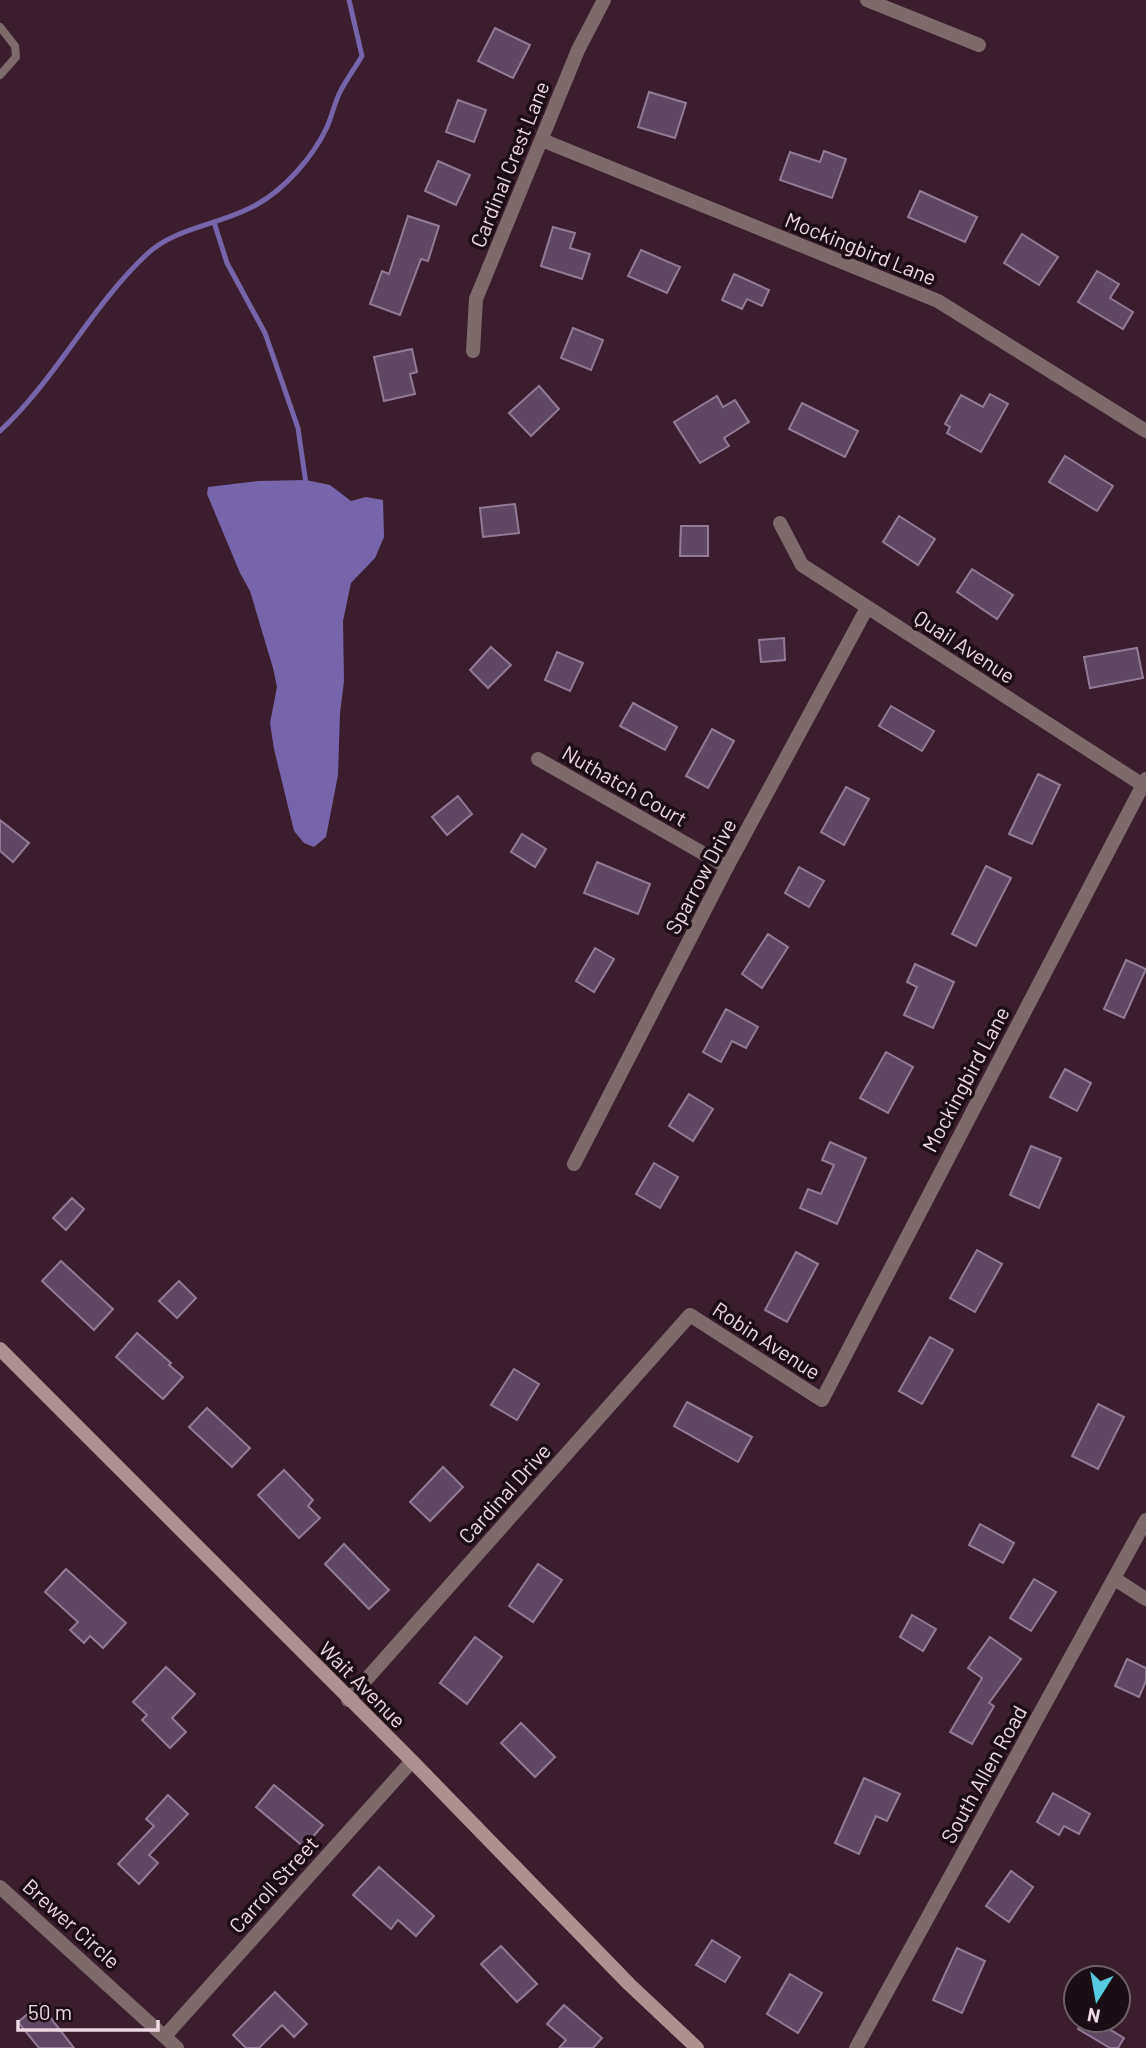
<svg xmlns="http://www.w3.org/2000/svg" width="1146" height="2048" viewBox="0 0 1146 2048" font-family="Barlow,sans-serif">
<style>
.water{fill:#7665ab}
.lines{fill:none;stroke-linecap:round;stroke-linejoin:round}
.stream{stroke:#7665ab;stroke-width:5}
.building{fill:#5e4862;stroke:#927b96;stroke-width:2}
.lane{stroke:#7d6b6c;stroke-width:8}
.street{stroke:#7d6b6c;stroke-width:14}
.secondary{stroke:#ad9191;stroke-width:14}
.labels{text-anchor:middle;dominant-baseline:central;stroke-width:7;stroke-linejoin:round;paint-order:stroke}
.street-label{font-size:21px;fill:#edd9e2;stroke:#1a0d14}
</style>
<rect width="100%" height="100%" fill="#3b1e2d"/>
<!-- water -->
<polygon class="water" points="306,480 330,485 351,501 366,497 383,500 384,537 375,558 351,583 343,621 344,681 340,713 338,775 326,837 314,847 304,843 294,831 274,749 270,723 277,687 273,668 250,591 240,573 207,494 208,487 258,481"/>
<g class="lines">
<!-- stream -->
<g class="stream">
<polyline points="214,222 227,263 265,333 298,428 306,484"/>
<path d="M 0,431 C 56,379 90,308 146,255 C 175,227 221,225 256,205 C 285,189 313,157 327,127 C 332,116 334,104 340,92 C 346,80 355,68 362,56 L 349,0"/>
</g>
</g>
<!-- building -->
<g class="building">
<polygon points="495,28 530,45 513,78 478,61"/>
<polygon points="649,92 686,103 675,138 638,127"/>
<polygon points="458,100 486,110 474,142 446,132"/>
<polygon points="824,151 846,159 832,198 780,180 790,152 820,162"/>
<polygon points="438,161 470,175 456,205 425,191"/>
<polygon points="920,191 977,217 965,242 908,217"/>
<polygon points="408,216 439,226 428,261 421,259 400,315 370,304 382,271 389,274"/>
<polygon points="553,227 575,233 570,248 590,254 582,279 541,266"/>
<polygon points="1022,234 1058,257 1039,285 1004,263"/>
<polygon points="641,250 680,267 667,293 628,276"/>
<polygon points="1097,271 1119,284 1110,298 1133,312 1123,329 1078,302"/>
<polygon points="734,274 769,290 762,306 747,299 742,309 722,300"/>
<polygon points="573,328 603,340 591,370 561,358"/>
<polygon points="412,349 417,372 410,374 415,394 384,401 374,357"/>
<polygon points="539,386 559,409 531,436 509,413"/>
<polygon points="990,394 1008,404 981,452 947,433 950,427 945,424 961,395 983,407"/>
<polygon points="717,396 723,407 735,400 749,422 724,438 729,446 700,463 674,422"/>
<polygon points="802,403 858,431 845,457 789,429"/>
<polygon points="1065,456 1113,486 1097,511 1049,482"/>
<polygon points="515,504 519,533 483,537 480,508"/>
<polygon points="899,516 935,539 918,565 883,542"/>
<polygon points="681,526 708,526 708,556 680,556"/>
<polygon points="972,569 1013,595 997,619 957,592"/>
<polygon points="784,638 785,660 761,662 759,640"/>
<polygon points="491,647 511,665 488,688 470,670"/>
<polygon points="1137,648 1143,678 1090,688 1084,657"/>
<polygon points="557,652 583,663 570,691 545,680"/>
<polygon points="633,703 677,727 665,750 620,726"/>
<polygon points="891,706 934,731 922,751 879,726"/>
<polygon points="712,729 734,741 708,788 686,776"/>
<polygon points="1038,774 1060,785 1032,844 1009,834"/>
<polygon points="846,787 869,799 844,845 821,832"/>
<polygon points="458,796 472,814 447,835 432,817"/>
<polygon points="0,820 29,843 13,862 0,851"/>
<polygon points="522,834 546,849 535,867 511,852"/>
<polygon points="597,862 650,884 638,914 584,893"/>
<polygon points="986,866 1011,878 976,946 952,934"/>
<polygon points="799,867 824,881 809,907 785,893"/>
<polygon points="768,934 788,947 762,988 742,974"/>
<polygon points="595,948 614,959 594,992 576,981"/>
<polygon points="1126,960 1146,969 1124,1018 1104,1009"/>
<polygon points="915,964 954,982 933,1028 904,1015 917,987 907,982"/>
<polygon points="726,1009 758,1027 746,1048 732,1041 721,1062 703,1052"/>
<polygon points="886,1052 913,1067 888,1113 860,1098"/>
<polygon points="1065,1069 1091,1083 1077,1111 1050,1097"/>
<polygon points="689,1094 713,1109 693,1141 669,1126"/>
<polygon points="830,1142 866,1158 837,1224 800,1208 808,1189 821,1194 834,1165 822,1160"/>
<polygon points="1031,1146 1061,1158 1039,1208 1010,1195"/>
<polygon points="654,1163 678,1177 660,1208 636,1194"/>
<polygon points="72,1198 84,1209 66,1230 53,1218"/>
<polygon points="977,1250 1002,1264 975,1312 950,1298"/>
<polygon points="796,1252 818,1264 787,1322 765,1310"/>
<polygon points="61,1261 113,1309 94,1330 42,1281"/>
<polygon points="179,1281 196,1298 177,1318 159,1301"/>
<polygon points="137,1333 171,1363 169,1365 183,1377 163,1399 116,1357"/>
<polygon points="930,1337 953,1350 922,1404 899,1391"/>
<polygon points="514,1369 539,1384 517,1420 491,1405"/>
<polygon points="687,1402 752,1437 738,1462 674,1426"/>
<polygon points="1098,1404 1124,1417 1098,1469 1072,1456"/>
<polygon points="207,1408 250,1448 232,1467 189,1427"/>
<polygon points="443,1467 463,1487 430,1521 410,1502"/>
<polygon points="284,1470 313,1500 308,1506 320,1518 299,1538 258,1495"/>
<polygon points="980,1524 1014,1543 1003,1563 969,1545"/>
<polygon points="344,1544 389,1590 369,1609 325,1564"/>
<polygon points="538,1564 562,1580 533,1622 509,1606"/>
<polygon points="66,1569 126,1623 103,1648 90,1636 84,1643 70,1630 78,1622 45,1592"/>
<polygon points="1034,1579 1056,1592 1031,1631 1010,1618"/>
<polygon points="912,1615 936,1629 923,1651 900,1637"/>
<polygon points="475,1637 502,1657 467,1704 440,1683"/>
<polygon points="990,1637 1021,1659 989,1703 994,1706 972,1744 950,1732 982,1678 968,1668"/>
<polygon points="1127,1659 1146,1668 1146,1681 1139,1697 1115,1686"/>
<polygon points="166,1667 195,1694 172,1718 186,1732 170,1748 142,1720 147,1715 133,1702"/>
<polygon points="521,1723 555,1757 535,1777 501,1743"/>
<polygon points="864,1778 900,1794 887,1821 876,1816 859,1854 835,1843"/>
<polygon points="274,1785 323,1825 304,1847 256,1807"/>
<polygon points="1053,1793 1090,1814 1079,1834 1064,1826 1059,1835 1037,1822"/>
<polygon points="168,1795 188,1814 149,1855 158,1863 139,1884 118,1864 154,1826 146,1819"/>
<polygon points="379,1867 434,1916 416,1936 398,1920 391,1929 353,1895"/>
<polygon points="1011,1871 1033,1887 1009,1922 986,1906"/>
<polygon points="712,1940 740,1957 725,1982 696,1965"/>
<polygon points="501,1946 537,1984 517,2002 481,1964"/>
<polygon points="957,1948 985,1961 962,2013 933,2000"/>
<polygon points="790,1974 822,1993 798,2033 767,2014"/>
<polygon points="275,1992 307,2024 294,2037 282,2025 259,2048 246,2048 233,2035"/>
<polygon points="40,2004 74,2048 39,2048 18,2022"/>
<polygon points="564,2005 602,2038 593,2048 559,2048 566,2040 547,2024"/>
<polygon points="1084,2020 1094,2020 1124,2038 1118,2048 1110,2048 1078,2029"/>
</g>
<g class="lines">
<!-- lane -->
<polyline class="lane" points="0,27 15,46 16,57 0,75"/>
<!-- street -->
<g class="street">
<polyline points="867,0 979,45"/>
<polyline points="542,140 938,301 1146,431"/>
<polyline points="473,351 476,299 578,50 604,0"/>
<polyline points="780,523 802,565 1146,787"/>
<polyline points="538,759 727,867"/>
<polyline points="574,1164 727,867 867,608"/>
<polyline points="1115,1579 1146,1599"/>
<polyline points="348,1700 690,1315 822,1400 1146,779"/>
<polyline points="0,1887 177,2048"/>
<polyline points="165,2036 412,1761"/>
<polyline points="856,2048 1146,1520"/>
</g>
<!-- secondary -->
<polyline class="secondary" points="0,1349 412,1761 629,1984 697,2048"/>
</g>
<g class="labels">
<!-- street labels -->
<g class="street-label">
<text transform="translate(509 164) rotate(-68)">Cardinal Crest Lane</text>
<text transform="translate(861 248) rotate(22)">Mockingbird Lane</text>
<text transform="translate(965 646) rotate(33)">Quail Avenue</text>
<text transform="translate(625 785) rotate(30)">Nuthatch Court</text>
<text transform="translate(700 876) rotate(-62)">Sparrow Drive</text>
<text transform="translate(965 1079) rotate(-62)">Mockingbird Lane</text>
<text transform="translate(767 1340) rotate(33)">Robin Avenue</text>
<text transform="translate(504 1493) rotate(-48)">Cardinal Drive</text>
<text transform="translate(363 1684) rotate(45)">Wait Avenue</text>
<text transform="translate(983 1774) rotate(-61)">South Allen Road</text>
<text transform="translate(273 1884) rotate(-48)">Carroll Street</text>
<text transform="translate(72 1923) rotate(42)">Brewer Circle</text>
</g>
</g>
<!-- north arrow -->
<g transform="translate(1097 1999) rotate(191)"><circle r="33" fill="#1a0d14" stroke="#6e5f66" stroke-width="2"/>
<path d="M0-5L12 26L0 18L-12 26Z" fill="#55cae0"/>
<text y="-10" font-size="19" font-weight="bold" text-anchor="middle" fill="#edd9e2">N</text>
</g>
<!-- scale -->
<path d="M18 2020v10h140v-10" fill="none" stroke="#edd9e2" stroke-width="3.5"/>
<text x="28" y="2020" font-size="21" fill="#edd9e2" stroke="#1a0d14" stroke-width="5" paint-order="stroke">50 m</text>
</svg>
